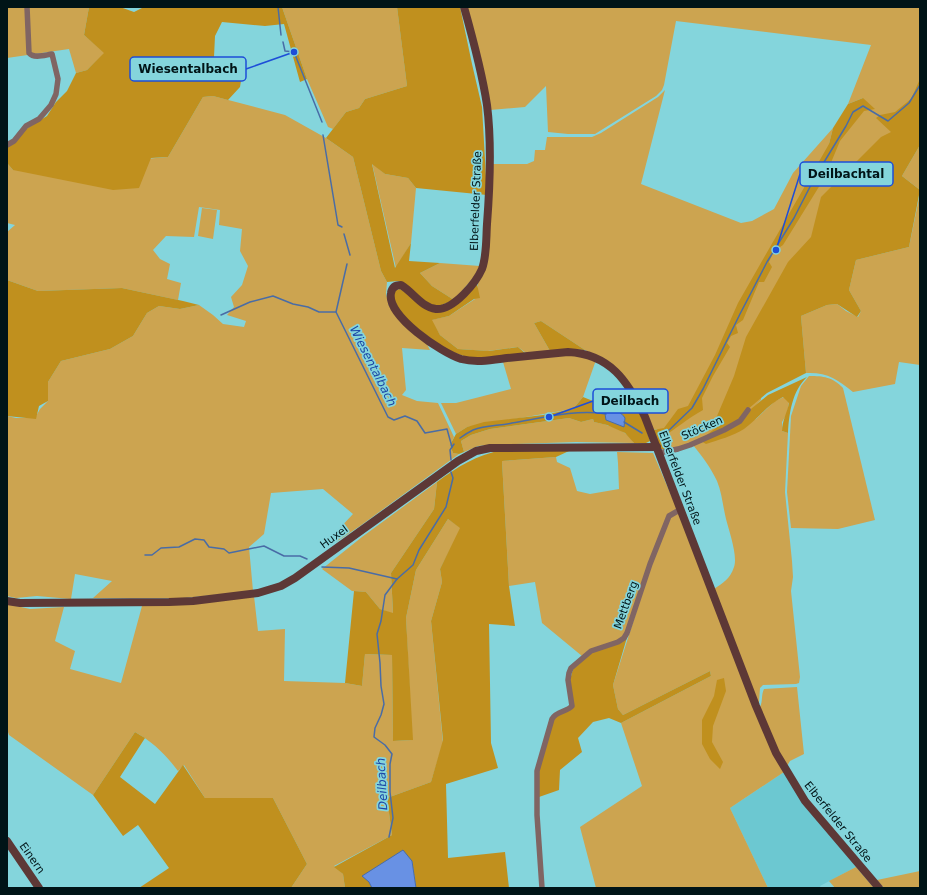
<svg xmlns="http://www.w3.org/2000/svg" width="927" height="895" viewBox="0 0 927 895" font-family="'DejaVu Sans',sans-serif">
<style>
.built{fill:#6cc8d1}
.green{fill:#cca450}
.forest{fill:#c0901e}
.water{fill:#6891e4;stroke:#496ca6}
.lines{fill:none;stroke-linecap:round;stroke-linejoin:round}
.stream{stroke:#496ca6;stroke-width:1.5}
.street{stroke:#806563;stroke-width:5.5}
.secondary{stroke:#5d3836;stroke-width:8}
.labels{text-anchor:middle;dominant-baseline:central;stroke-width:3.5;stroke-linejoin:round;paint-order:stroke}
.street-label{font-size:11px;fill:#001417;stroke:#84d5dc}
.water-label{font-size:12px;font-style:italic;fill:#1b45a5;stroke:#84d5dc}
.leader{fill:none;stroke:#1d4ed8;stroke-width:1.5}
.callout-dot{fill:#1d4ed8;stroke:#84d5dc;stroke-width:1.5}
.callout{fill:#84d5dc;stroke:#1d4ed8;stroke-width:1.5}
.callout-label{font-size:12px;text-anchor:middle;font-weight:bold;fill:#001417}
</style>
<rect width="100%" height="100%" fill="#84d5dc"/>
<!-- built -->
<polygon class="built" points="784,772 856,867 820,886 821,888 768,888 730,808"/>
<!-- green -->
<g class="green">
<polygon points="7,7 89,7 84,35 105,53 87,70 76,73 69,49 7,58"/>
<polygon points="282,7 397,7 407,86 365,99 359,108 346,112 333,129 328,127 307,79"/>
<polygon points="467,7 920,7 920,93 762,351 761,400 742,420 683,449 664,449 657,429 653,430 610,362 585,350 541,321 534,323 550,351 526,353 518,347 488,351 458,349 440,335 431,320 449,316 475,299 479,279 492,164 527,164 534,161 535,150 545,150 547,137 592,137 601,133 658,97 665,90 641,184 741,223 752,221 774,209 793,173 833,128 829,144 863,98 848,104 871,45 676,21 664,85 662,90 656,96 595,134 568,134 548,132 546,86 525,107 490,110"/>
<polygon points="213,96 285,115 326,138 353,157 381,271 387,282 386,294 389,306 427,344 430,350 402,348 406,390 402,395 417,401 438,403 454,437 450,445 453,453 459,454 360,526 336,542 336,532 353,514 323,489 271,493 264,534 249,547 253,591 184,598 93,598 112,581 75,574 71,599 37,596 16,598 7,596 7,416 16,418 35,418 40,409 48,401 48,382 61,361 110,349 133,336 147,313 159,306 180,309 199,305 213,315 223,324 244,327 246,321 227,315 234,307 231,297 242,285 248,266 240,251 242,229 219,225 220,210 199,207 194,237 166,236 153,250 160,259 170,264 167,279 181,283 178,300 122,288 38,291 7,280 7,232 15,225 7,223 7,163 13,170 168,157 203,97"/>
<polygon points="920,145 920,190 902,176"/>
<polygon points="372,163 385,174 408,178 416,188 411,243 396,268"/>
<path d="M 920,193 L 920,365 L 899,362 L 895,384 L 853,392 C 837,379 827,372 806,373 L 801,316 L 827,305 L 837,304 L 846,311 L 858,317 L 861,311 L 849,290 L 856,260 L 909,247 Z"/>
<polygon points="202,208 217,210 213,239 198,236"/>
<polygon points="440,263 480,266 474,277 454,300 432,286 420,273"/>
<polygon points="577,354 596,360 583,397 573,409 467,427 456,434 441,403 456,403 511,389 503,362"/>
<path d="M 809,376 C 824,376 832,377 843,388 L 875,520 L 838,529 L 791,528 L 787,492 L 791,416 L 801,386 Z"/>
<path d="M 784,397 L 789,402 L 787,414 L 782,422 L 782,431 L 788,433 L 785,492 L 792,561 L 793,577 L 791,591 L 800,677 L 799,683 L 796,684 L 763,685 L 760,688 L 759,702 L 758,703 L 714,589 C 723,583 730,579 734,567 C 738,556 729,531 726,519 C 723,507 722,493 717,481 C 711,468 702,456 693,445 L 756,419 L 775,401 Z"/>
<path d="M 569,418 L 581,422 L 593,419 L 594,422 C 608,425 626,429 634,443 L 576,442 L 488,445 L 478,446 L 464,452 L 461,441 L 471,435 L 490,429 Z"/>
<polygon points="617,452 653,453 677,509 674,511 624,637 582,656 542,623 535,582 509,586 502,461 556,457 557,462 570,468 577,491 590,494 619,489 618,463"/>
<polygon points="437,482 434,509 391,573 393,614 380,609 366,592 352,591 322,569 362,537"/>
<polygon points="679,512 784,772 730,808 768,888 596,888 580,827 642,786 621,723 711,676 710,671 623,715 618,709 613,685 651,566 669,517"/>
<path d="M 448,519 L 461,528 L 440,569 L 442,582 L 431,621 L 443,743 L 431,782 L 387,798 L 392,835 L 334,866 L 343,874 L 345,888 L 291,888 L 307,864 L 273,798 L 205,798 L 184,765 L 178,771 C 166,755 153,742 135,732 L 93,795 L 9,735 L 7,729 L 7,604 L 30,609 L 64,607 L 55,641 L 75,651 L 70,669 L 121,683 L 142,606 L 254,596 L 258,631 L 285,629 L 284,681 L 345,683 L 362,686 L 365,654 L 392,655 L 393,741 L 412,740 L 406,618 L 416,570 Z"/>
<path d="M 797,687 L 804,754 L 790,761 L 787,766 L 775,745 L 760,707 C 763,701 761,695 764,689 Z"/>
<polygon points="856,867 874,888 835,888 829,881"/>
<polygon points="920,871 920,888 884,888 877,880"/>
</g>
<!-- forest -->
<g class="forest">
<polygon points="89,7 120,7 134,12 144,7 282,7 307,79 300,82 284,24 265,26 222,22 215,36 214,57 217,73 242,75 240,87 228,100 213,96 203,97 168,157 151,158 139,188 113,190 13,170 7,163 7,148 26,129 47,116 56,102 67,91 76,73 87,70 104,53 84,35"/>
<polygon points="397,7 460,7 472,64 482,107 487,195 416,188 408,178 385,174 372,164 395,268 411,243 409,261 440,263 420,273 432,286 454,300 439,306 428,304 403,283 398,281 387,282 381,271 353,157 326,138 346,112 359,108 365,99 407,86"/>
<polygon points="920,79 920,145 902,176 920,190 909,247 856,260 849,290 861,311 857,317 837,304 827,305 801,316 806,373 767,393 747,410 739,420 700,440 721,424 717,416 734,376 746,337 788,262 811,237 821,197 881,137 891,132 876,118 880,115 895,112 911,99"/>
<path d="M 863,98 L 875,109 L 864,111 L 840,141 L 825,177 L 783,245 L 774,251 L 769,262 L 772,267 L 764,282 L 759,282 L 743,320 L 736,325 L 738,333 L 731,336 L 727,343 L 730,347 L 713,376 L 702,398 L 703,410 C 688,418 676,429 661,438 L 664,445 L 671,444 L 672,449 L 661,449 L 653,430 L 664,428 L 678,409 L 688,406 L 715,355 L 738,303 L 829,144 L 833,128 L 848,104 Z"/>
<polygon points="7,280 38,291 122,288 183,301 199,305 180,309 159,306 147,313 133,336 110,349 61,361 48,382 48,401 39,406 36,419 7,416"/>
<polygon points="477,284 480,298 474,299 449,316 432,320 440,335 458,349 489,351 518,347 525,353 472,359 447,350 415,327 398,310 394,302 394,293 396,290 400,289 437,312"/>
<polygon points="541,321 585,350 569,349 550,351 534,323"/>
<path d="M 807,377 C 792,391 789,414 788,433 L 782,431 C 782,421 787,413 789,403 L 783,397 C 768,404 758,419 744,429 C 733,436 718,440 706,444 L 701,441 L 724,431 L 768,395 Z"/>
<polygon points="616,396 623,408 634,400 642,417 650,441 646,443 634,443 625,433 607,425 594,422 593,419 581,422 569,418 490,429 471,435 461,441 464,452 459,454 453,453 450,445 456,434 467,427 484,422 543,415 573,409 583,397 608,407"/>
<path d="M 502,450 L 569,451 L 556,457 L 502,461 L 509,586 L 515,626 L 489,624 L 491,743 L 498,768 L 446,784 L 448,858 L 505,852 L 509,888 L 416,888 L 412,861 L 363,876 L 369,882 L 372,888 L 345,888 L 343,874 L 334,867 L 392,835 L 387,798 L 431,782 L 443,740 L 431,621 L 442,582 L 440,569 L 460,528 L 448,519 L 416,570 L 406,618 L 413,740 L 393,741 L 392,655 L 365,654 L 362,686 L 345,683 L 354,591 L 366,592 L 380,609 L 393,613 L 391,573 L 434,509 L 437,482 C 457,467 477,455 502,450 Z"/>
<polygon points="628,634 613,685 618,709 623,715 710,671 711,676 621,723 609,718 593,722 578,738 582,752 560,770 559,790 539,797 538,768 555,716 570,710 570,680 573,669 591,653"/>
<polygon points="724,678 726,691 713,726 712,742 723,762 720,769 710,759 702,744 702,720 714,696 717,680"/>
<polygon points="135,732 145,738 120,777 155,804 183,765 205,798 273,798 307,864 291,888 139,888 169,868 138,825 123,836 93,795"/>
</g>
<!-- water -->
<g class="water">
<path d="M 609,409 C 616,410 621,412 625,418 L 624,427 L 606,420 L 605,414 Z"/>
<polygon points="403,850 412,861 416,888 372,888 369,882 362,876"/>
</g>
<g class="lines">
<!-- stream -->
<g class="stream">
<polyline points="278,7 281,35"/>
<polyline points="283,42 285,51 294,52 322,122"/>
<polyline points="323,135 338,225 342,227"/>
<polyline points="344,234 350,255"/>
<polyline points="347,264 336,312 388,417 394,420 405,416 417,421 425,433 447,429 452,447"/>
<polyline points="221,315 250,302 273,296 293,304 308,307 319,312 336,312"/>
<polyline points="624,422 642,433"/>
<polyline points="660,436 665,434 692,408 703,389 740,314 767,262 794,218 815,177 846,126 853,112 863,106 888,121 909,103 920,85"/>
<path d="M 460,438 C 464,435 469,432 473,430 C 486,425 499,426 512,423 C 542,418 576,409 606,414"/>
<polyline points="451,460 450,450 454,444"/>
<polyline points="145,555 152,555 161,548 179,547 195,539 204,540 209,547 224,549 229,553 264,546 284,556 300,556 307,559"/>
<polyline points="322,567 349,568 397,579"/>
<polyline points="389,837 393,818 390,792 390,764 392,754 385,745 374,737 375,728 381,715 384,704 381,686 380,663 377,634 381,621 385,595 397,579 413,565 419,550 446,507 453,478 451,472"/>
</g>
<!-- street -->
<g class="street">
<path d="M 7,145 L 14,141 L 26,126 L 39,119 L 51,105 L 56,94 L 58,79 L 52,54 C 45,55 34,59 29,53 L 27,7"/>
<polyline points="659,453 678,449 690,445 724,430 740,421 748,410"/>
<path d="M 542,888 L 537,815 L 537,771 L 552,719 C 556,711 567,712 572,706 L 568,680 L 569,673 L 571,668 L 591,651 L 618,642 L 624,638 L 627,633 L 650,564 L 669,516 L 681,509"/>
</g>
<!-- secondary -->
<g class="secondary">
<path d="M 464,7 C 473,39 482,72 487,105 C 492,144 490,185 487,224 C 486,238 487,255 482,269 C 478,278 471,287 464,294 C 457,301 447,310 436,309 C 421,307 413,292 401,285 C 396,285 392,287 391,293 C 386,316 442,353 461,359 C 476,363 492,360 507,358 C 527,356 548,354 568,352 C 610,354 628,381 645,417 L 756,706 L 776,753 L 805,801 L 879,888"/>
<polyline points="7,601 20,603 169,602 193,601 258,593 281,586 295,578 458,461 476,451 490,448 657,447"/>
<polyline points="7,841 39,888"/>
</g>
</g>
<g class="labels">
<!-- street labels -->
<g class="street-label">
<text transform="translate(476 201) rotate(-88)">Elberfelder Straße</text>
<text transform="translate(702 428) rotate(-24)">Stöcken</text>
<text transform="translate(680 478) rotate(69)">Elberfelder Straße</text>
<text transform="translate(334 537) rotate(-36)">Huxel</text>
<text transform="translate(626 605) rotate(-70)">Mettberg</text>
<text transform="translate(838 822) rotate(51)">Elberfelder Straße</text>
<text transform="translate(32 858) rotate(55)">Einern</text>
</g>
<!-- water labels -->
<g class="water-label">
<text transform="translate(373 366) rotate(63)">Wiesentalbach</text>
<text transform="translate(382 784) rotate(-93)">Deilbach</text>
</g>
</g>
<!-- callouts -->
<path class="leader" d="M294 52L246 69M776 250L800 174M549 417L593 401"/>
<g class="callout-dot">
<circle cx="294" cy="52" r="4"/>
<circle cx="776" cy="250" r="4"/>
<circle cx="549" cy="417" r="4"/>
</g>
<g class="callout">
<rect x="130" y="57" width="116" height="24" rx="4"/>
<rect x="800" y="162" width="93" height="24" rx="4"/>
<rect x="593" y="389" width="75" height="24" rx="4"/>
</g>
<g class="callout-label">
<text x="188" y="73">Wiesentalbach</text>
<text x="846" y="178">Deilbachtal</text>
<text x="630" y="405">Deilbach</text>
</g>
<!-- border -->
<rect width="927" height="895" fill="none" stroke="#001417" stroke-width="16"/>
</svg>
